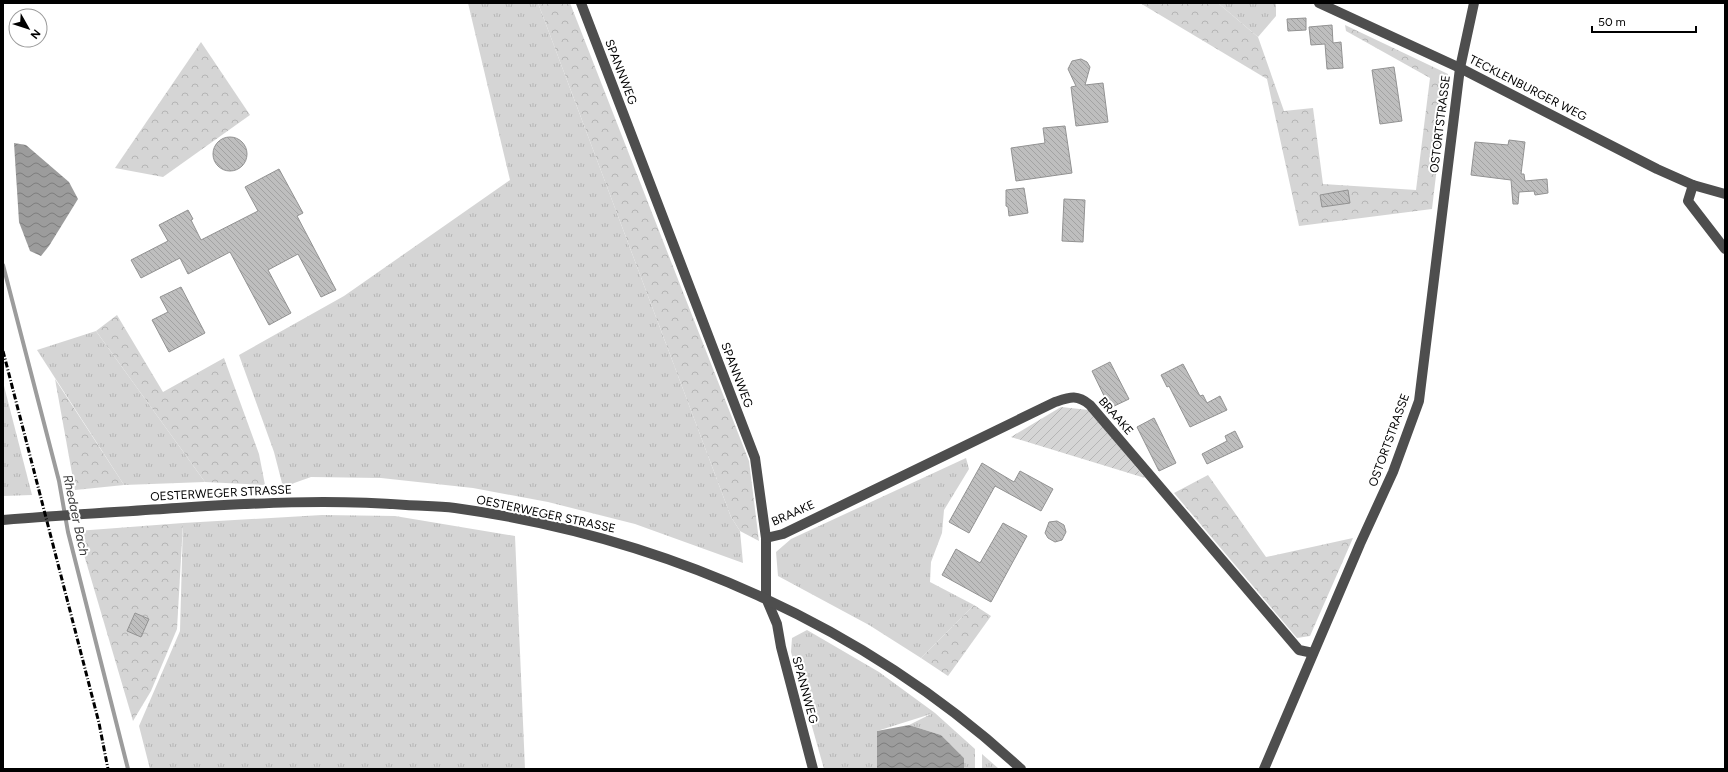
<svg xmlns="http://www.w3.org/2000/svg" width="1728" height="772" viewBox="0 0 1728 772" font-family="Figtree,sans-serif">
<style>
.grass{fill:url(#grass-tufts)}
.forest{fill:url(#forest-crowns)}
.garden{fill:url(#garden-furrows)}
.water{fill:url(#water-waves)}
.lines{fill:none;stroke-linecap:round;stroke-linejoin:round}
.stream{stroke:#9c9c9c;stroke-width:4}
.building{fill:url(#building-back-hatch);stroke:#929292}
.minor{stroke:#4e4e4e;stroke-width:10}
.rail{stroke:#000;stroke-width:3;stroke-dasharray:6 2 1 2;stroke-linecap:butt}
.labels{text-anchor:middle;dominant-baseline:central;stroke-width:4;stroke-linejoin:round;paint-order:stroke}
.street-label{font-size:12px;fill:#000;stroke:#fff}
.water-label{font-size:13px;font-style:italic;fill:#3d3d3d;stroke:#fff}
</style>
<defs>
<pattern id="grass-tufts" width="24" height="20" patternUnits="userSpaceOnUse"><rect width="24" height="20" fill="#d5d5d5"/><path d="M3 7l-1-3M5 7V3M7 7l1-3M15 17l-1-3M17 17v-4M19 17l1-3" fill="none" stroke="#b5b5b5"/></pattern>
<pattern id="forest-crowns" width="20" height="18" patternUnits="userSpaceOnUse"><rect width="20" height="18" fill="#d5d5d5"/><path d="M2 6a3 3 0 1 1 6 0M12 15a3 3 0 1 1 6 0" fill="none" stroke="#b5b5b5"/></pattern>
<pattern id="garden-furrows" width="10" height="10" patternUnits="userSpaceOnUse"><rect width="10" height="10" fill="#d5d5d5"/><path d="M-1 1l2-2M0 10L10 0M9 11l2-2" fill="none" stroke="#b5b5b5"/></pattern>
<pattern id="water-waves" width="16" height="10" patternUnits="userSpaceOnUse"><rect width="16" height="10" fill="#9c9c9c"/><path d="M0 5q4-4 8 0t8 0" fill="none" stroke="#7d7d7d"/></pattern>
<pattern id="building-back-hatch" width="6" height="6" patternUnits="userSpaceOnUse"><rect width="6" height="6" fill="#bebebe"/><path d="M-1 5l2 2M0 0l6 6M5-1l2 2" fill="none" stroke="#a2a2a2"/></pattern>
</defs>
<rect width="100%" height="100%" fill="#fff"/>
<!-- grass -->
<g class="grass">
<polygon points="468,3 538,3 731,517 740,531 743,563 635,524 548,502 473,488 381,478 311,477 283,487 274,452 239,355 344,296 510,180"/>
<polygon points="1218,3 1275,3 1276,5 1276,16 1258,37"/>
<polygon points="96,331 205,482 124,485 37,350"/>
<polygon points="3,382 32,495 3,496"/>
<polygon points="966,458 969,469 944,510 942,533 931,562 930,582 974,605 921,658 869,625 778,576 776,552 791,539"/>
<polygon points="322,515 395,516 515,536 525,769 150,769 139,726 180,631 183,523"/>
<polygon points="807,630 879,672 935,713 975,749 975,769 964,769 964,758 941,735 909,725 931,714 877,731 877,769 824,769 791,652 792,638"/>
<polygon points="982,754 999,769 982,769"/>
</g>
<!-- forest -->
<g class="forest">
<polygon points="538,3 570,3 749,461 759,541 740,531 731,517"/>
<polygon points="1140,3 1218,3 1258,37 1284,111 1313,108 1323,184 1416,190 1430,78 1346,31 1345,25 1448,74 1432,209 1299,226 1267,79"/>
<polygon points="201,42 250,115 163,177 115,168"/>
<polygon points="117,315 163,392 224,358 259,454 265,485 205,482 96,331"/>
<polygon points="55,379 124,485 75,490"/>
<polygon points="1208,475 1266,557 1353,538 1310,636 1297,638 1174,493"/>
<polygon points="183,523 177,629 151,691 133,721 77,531"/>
<polygon points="974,605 991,616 948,676 921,658"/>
</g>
<!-- garden -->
<polygon class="garden" points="1061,407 1089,410 1145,478 1011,437"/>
<!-- water -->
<g class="water">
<polygon points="14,143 26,145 69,182 78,199 49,246 41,256 30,251 19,222"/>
<polygon points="909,725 941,735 964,758 964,769 877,769 877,731"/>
</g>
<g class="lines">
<!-- stream -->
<polyline class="stream" points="3,265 59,481 68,532 128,769"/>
</g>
<!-- building -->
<g class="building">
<polygon points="1306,18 1306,30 1288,31 1287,19"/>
<polygon points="1332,25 1333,43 1341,42 1343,68 1327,69 1325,44 1311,45 1309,27"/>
<polygon points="1081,59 1087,62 1090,67 1085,85 1103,83 1108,122 1076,126 1071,87 1076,86 1068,69 1072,61"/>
<polygon points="1394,67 1402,121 1380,124 1372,70"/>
<polygon points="1065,126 1072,173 1016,181 1011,148 1045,143 1043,128"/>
<circle cx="230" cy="154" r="17"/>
<polygon points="1509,140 1525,142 1521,174 1524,174 1525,181 1547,179 1548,193 1535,195 1534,191 1519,192 1518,204 1513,204 1511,180 1471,175 1475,142 1508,145"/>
<polygon points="279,169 303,213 297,216 336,290 321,297 298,254 268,270 291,313 269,325 230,252 188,274 180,258 141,278 131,260 168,241 159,225 188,210 193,219 191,220 201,240 258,211 245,187"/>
<polygon points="1024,188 1028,213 1009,216 1008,207 1006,206 1006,190"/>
<polygon points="1348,190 1350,203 1322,207 1320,195"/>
<polygon points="1064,199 1085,200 1083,242 1062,241"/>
<polygon points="181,287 205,333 169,352 152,320 168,312 160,297"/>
<polygon points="1110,362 1129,399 1110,408 1092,371"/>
<polygon points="1183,364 1200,396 1203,395 1207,403 1220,396 1227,410 1190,427 1169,386 1167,387 1161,375"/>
<polygon points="1154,418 1176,463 1159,471 1137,427"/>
<polygon points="1235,431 1243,447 1207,464 1202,454 1227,441 1225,436"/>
<polygon points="982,463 1014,482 1020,471 1053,489 1041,511 995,486 969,533 949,522"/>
<polygon points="1057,521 1064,525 1066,532 1062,540 1055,542 1048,538 1045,533 1049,522"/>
<polygon points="1003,523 1027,536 991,602 942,575 956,549 980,563"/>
<polygon points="135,613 149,619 141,637 127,631"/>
</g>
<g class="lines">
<!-- minor -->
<g class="minor">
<polyline points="581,3 755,458 766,538 766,598 777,624 781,647 813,769"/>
<polyline points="1319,3 1460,68 1657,169 1693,185 1725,194"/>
<polyline points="1693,185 1688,201 1725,249"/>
<path d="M 3,520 C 61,515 119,512 177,508 C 254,503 329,499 406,505 C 422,506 439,506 455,508 C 664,537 865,625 1021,769"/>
<path d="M 766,538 L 783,534 L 1055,402 C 1070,397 1077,394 1090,405 L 1299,650 L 1313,653"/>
<polyline points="1264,769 1360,544 1393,472 1419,401 1460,68 1474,3"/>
</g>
<!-- rail -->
<polyline class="rail" points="3,351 99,723 108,769"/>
</g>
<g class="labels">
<!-- street labels -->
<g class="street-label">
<text transform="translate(621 72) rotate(69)">SPANNWEG</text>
<text transform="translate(1528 88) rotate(27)">TECKLENBURGER WEG</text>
<text transform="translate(1440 124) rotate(-83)">OSTORTSTRASSE</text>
<text transform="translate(737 375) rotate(69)">SPANNWEG</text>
<text transform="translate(1116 416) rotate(49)">BRAAKE</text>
<text transform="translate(1389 440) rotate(-70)">OSTORTSTRASSE</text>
<text transform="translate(221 493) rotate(-3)">OESTERWEGER STRASSE</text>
<text transform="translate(793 513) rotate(-24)">BRAAKE</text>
<text transform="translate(546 514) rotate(12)">OESTERWEGER STRASSE</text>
<text transform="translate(805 690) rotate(75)">SPANNWEG</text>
</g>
<!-- water labels -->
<g class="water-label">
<text transform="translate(76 515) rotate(78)">Rhedaer Bach</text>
</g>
</g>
<!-- border -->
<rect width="1728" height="772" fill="none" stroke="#000000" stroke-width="8"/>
<!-- north arrow -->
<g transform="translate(28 28) rotate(129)"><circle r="19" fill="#ffffff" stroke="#999999"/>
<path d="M0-3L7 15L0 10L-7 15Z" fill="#000000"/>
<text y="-6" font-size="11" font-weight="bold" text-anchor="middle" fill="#000000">N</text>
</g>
<!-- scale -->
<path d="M1592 26v6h104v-6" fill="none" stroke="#000000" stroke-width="2"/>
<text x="1598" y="26" font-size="12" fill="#000000" stroke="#ffffff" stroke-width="3" paint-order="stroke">50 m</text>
</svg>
